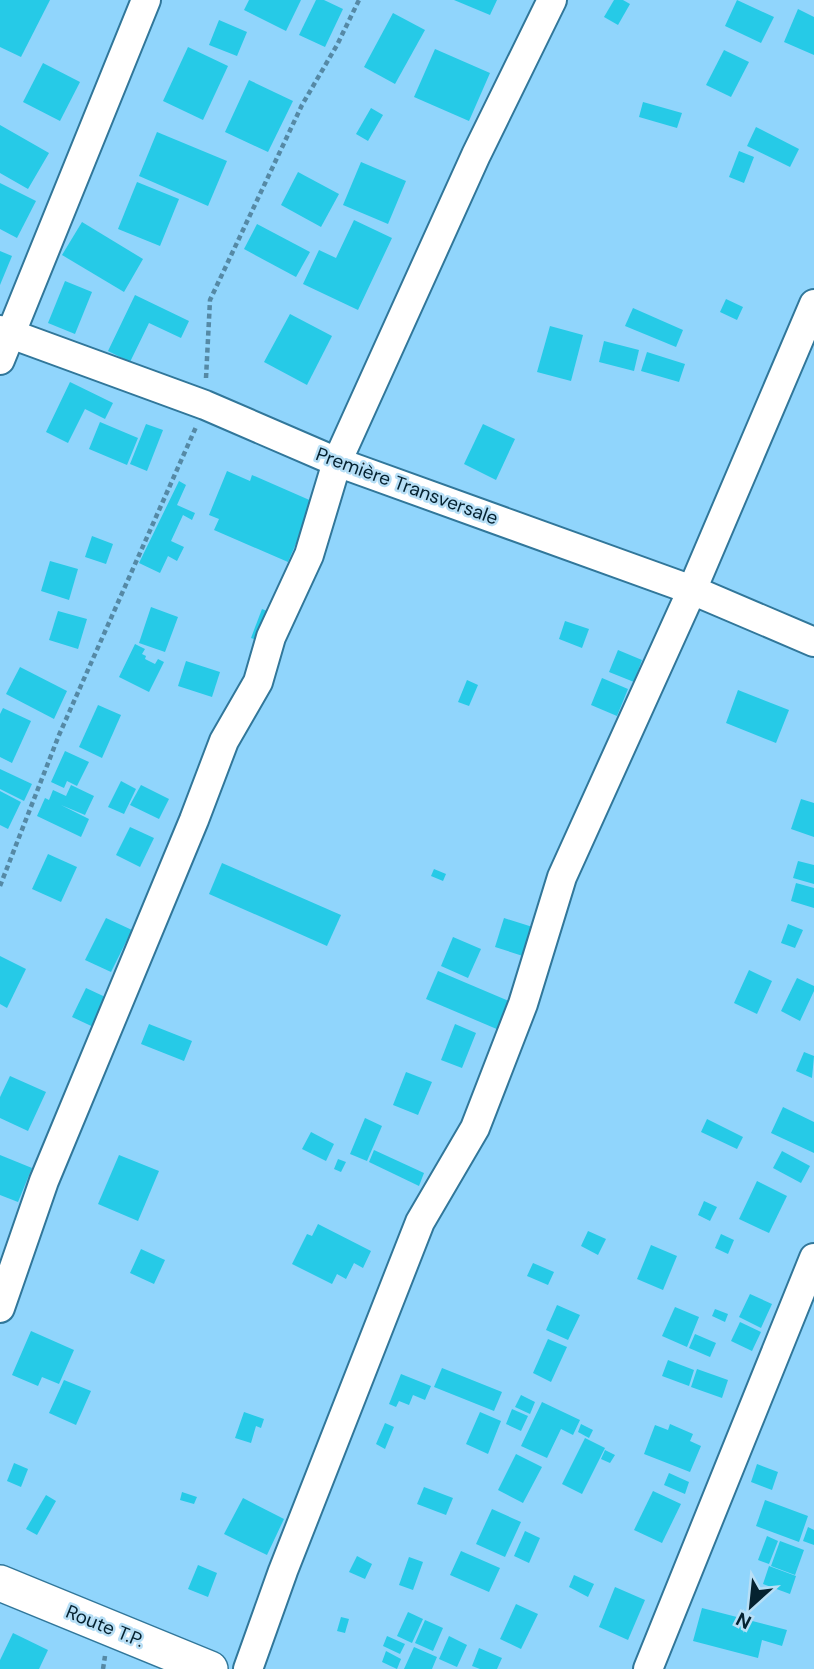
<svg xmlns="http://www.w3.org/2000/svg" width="814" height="1669" viewBox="0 0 814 1669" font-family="'DM Sans',sans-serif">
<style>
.building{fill:#26cae7}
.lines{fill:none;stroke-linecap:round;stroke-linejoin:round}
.minor-casing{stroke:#31779a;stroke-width:32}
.tertiary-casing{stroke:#31779a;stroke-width:38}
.path{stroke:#5589a5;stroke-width:4.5;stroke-dasharray:5 3.5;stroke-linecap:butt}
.minor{stroke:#fff;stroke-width:28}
.tertiary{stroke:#fff;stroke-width:35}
.labels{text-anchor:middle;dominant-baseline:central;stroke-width:5;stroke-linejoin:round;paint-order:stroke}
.street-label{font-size:19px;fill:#052230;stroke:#b7dff6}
</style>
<rect width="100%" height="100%" fill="#90d5fc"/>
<!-- building -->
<g class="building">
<polygon points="0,0 50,0 21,57 0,47"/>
<polygon points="249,0 301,0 286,31 244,10"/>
<polygon points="316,0 324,0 343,9 325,47 299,35"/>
<polygon points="454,0 497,0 490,15"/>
<polygon points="614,0 623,0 630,4 618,25 604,17"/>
<polygon points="737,0 774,17 761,43 725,26"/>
<polygon points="798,9 814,17 814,55 784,42"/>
<polygon points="393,13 425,30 395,84 364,67"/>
<polygon points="219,20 247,32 237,56 209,45"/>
<polygon points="188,47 228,66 203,120 163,101"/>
<polygon points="435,49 490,73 469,121 414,97"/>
<polygon points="724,50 749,62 731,97 706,85"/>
<polygon points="43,63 80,82 60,121 23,102"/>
<polygon points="249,80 293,101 268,152 225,132"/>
<polygon points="643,102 682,113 677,128 639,117"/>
<polygon points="371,108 383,115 368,141 356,134"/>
<polygon points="0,125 49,153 28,189 0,173"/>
<polygon points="756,127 799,149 790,167 747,146"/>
<polygon points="157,132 227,161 208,206 139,176"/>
<polygon points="739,151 754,157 744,183 729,177"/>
<polygon points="361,162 406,181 388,224 343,205"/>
<polygon points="298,172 339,194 321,227 281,205"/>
<polygon points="137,182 179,199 160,246 118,229"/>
<polygon points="0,183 36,201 17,238 0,229"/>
<polygon points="354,220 392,238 358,310 303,284 319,250 336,258"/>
<polygon points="82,222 143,259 124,292 62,255"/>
<polygon points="257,224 310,252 296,277 244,249"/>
<polygon points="0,251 12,256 0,285"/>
<polygon points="65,281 92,292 75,334 48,323"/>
<polygon points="135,295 189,321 181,338 149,323 130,362 108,351"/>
<polygon points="726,299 743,307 737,320 720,312"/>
<polygon points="633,308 683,330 676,347 625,326"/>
<polygon points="290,314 332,336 307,385 264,362"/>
<polygon points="550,326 583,335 571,381 537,372"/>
<polygon points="604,341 639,350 634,371 599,362"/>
<polygon points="647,352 685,364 679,382 641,371"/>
<polygon points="70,382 113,403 105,419 85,409 68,443 46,432"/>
<polygon points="100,422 138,438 127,465 89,449"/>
<polygon points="146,424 163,430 147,471 130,464"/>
<polygon points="483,424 515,439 496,480 464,464"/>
<polygon points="227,471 250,481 252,475 314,502 288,562 214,530 219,519 209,515"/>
<polygon points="179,481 186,485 177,505 195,513 192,520 183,515 171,541 184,547 177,561 168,556 160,573 139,563"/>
<polygon points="92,536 113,544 106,564 85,557"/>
<polygon points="50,561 78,569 69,600 41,591"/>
<polygon points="151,607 178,617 165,652 139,643"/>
<polygon points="262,609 272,613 262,642 251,638"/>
<polygon points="58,611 87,619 78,649 49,640"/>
<polygon points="565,621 589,629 582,648 559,639"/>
<polygon points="135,644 145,649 142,654 146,656 145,659 155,664 158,659 164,662 149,692 119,677"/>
<polygon points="618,650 642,660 634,682 609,672"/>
<polygon points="186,661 220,672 212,697 178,686"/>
<polygon points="20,667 67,691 54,719 6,694"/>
<polygon points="602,678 628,689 617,716 591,705"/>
<polygon points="467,680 478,685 469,706 458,702"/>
<polygon points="738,690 789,710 776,743 726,723"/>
<polygon points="98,705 121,715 102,758 79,747"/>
<polygon points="3,708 31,721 12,763 0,757 0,714"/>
<polygon points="65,751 89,762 77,786 67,781 64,788 51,782"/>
<polygon points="0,769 32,784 24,801 0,789"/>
<polygon points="121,781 136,789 124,814 108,807"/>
<polygon points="71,785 94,796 85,815 61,805 89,819 81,837 37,816 45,798 49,800 53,790 66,796"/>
<polygon points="141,785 169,799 159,819 130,805"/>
<polygon points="0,791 21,802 8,829 0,825"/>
<polygon points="801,799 814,803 814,837 791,829"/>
<polygon points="130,827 154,838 140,867 116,855"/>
<polygon points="48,854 77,867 61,902 32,889"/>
<polygon points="798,861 814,865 814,884 793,878"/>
<polygon points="222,863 341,915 327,946 209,894"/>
<polygon points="434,869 446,874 443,881 431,876"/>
<polygon points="796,883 814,888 814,908 791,901"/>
<polygon points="106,918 132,930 111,972 85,960"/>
<polygon points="504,918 539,929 529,958 495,947"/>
<polygon points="788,924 803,930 795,948 781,943"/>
<polygon points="453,937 481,949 468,978 441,966"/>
<polygon points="0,956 26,969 7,1008 0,1004"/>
<polygon points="749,970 772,981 757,1014 734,1003"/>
<polygon points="438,971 511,1002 499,1030 426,999"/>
<polygon points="797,978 814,986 814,991 800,1021 781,1011"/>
<polygon points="86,988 116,1002 102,1031 72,1017"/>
<polygon points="149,1024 192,1041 184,1061 141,1044"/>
<polygon points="455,1024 476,1033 462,1068 441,1060"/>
<polygon points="804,1052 814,1056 812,1078 796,1071"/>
<polygon points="406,1072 432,1082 418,1115 393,1105"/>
<polygon points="10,1076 46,1092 28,1131 0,1118 0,1097"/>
<polygon points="783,1107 814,1122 814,1153 771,1133"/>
<polygon points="365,1118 382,1126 367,1161 350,1154"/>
<polygon points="707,1119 743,1137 737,1149 701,1132"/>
<polygon points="311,1132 334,1144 326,1161 302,1149"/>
<polygon points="374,1150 424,1173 419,1186 369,1162"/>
<polygon points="782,1151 810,1166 801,1183 773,1168"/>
<polygon points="0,1155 32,1168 18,1202 0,1195"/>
<polygon points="119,1155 159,1171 138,1221 98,1204"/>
<polygon points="338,1159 346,1162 341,1172 334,1169"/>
<polygon points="757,1181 787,1196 769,1233 739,1219"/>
<polygon points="704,1201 717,1207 710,1221 698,1215"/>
<polygon points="318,1224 371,1251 363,1268 354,1263 346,1279 337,1274 332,1284 292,1264 307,1234 312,1236"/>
<polygon points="588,1231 606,1239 598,1255 581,1246"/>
<polygon points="721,1234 734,1240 728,1254 715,1248"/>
<polygon points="651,1245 677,1256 663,1290 637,1279"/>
<polygon points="141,1249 165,1260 154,1284 130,1273"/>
<polygon points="533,1263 554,1272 548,1285 527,1276"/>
<polygon points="750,1294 772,1304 761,1328 739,1317"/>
<polygon points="557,1305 580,1315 568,1340 546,1330"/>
<polygon points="675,1307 699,1317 687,1347 662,1336"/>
<polygon points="715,1309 728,1314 725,1322 712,1316"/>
<polygon points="740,1322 761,1332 752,1351 731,1341"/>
<polygon points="31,1331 74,1350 59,1384 42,1377 38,1386 12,1375"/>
<polygon points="695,1334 716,1343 710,1357 689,1348"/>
<polygon points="548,1339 567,1347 551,1382 533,1373"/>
<polygon points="668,1360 694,1370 689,1386 662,1376"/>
<polygon points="442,1368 502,1392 494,1411 434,1387"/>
<polygon points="697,1369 728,1380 722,1398 691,1387"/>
<polygon points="401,1374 431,1386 425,1400 413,1395 409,1405 399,1401 396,1407 389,1404"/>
<polygon points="64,1380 91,1391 76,1425 49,1413"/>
<polygon points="521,1395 535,1402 530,1414 515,1407"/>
<polygon points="542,1402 580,1420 573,1435 561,1429 547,1458 521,1446"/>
<polygon points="512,1409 528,1416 521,1431 506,1424"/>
<polygon points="244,1412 264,1419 261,1428 256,1426 251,1443 235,1438"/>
<polygon points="480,1412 501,1421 488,1454 466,1444"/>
<polygon points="385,1423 394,1427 385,1449 376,1444"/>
<polygon points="581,1424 593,1430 589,1438 578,1432"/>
<polygon points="670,1424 693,1434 690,1441 701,1446 690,1472 644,1454 655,1425 668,1430"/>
<polygon points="585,1438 605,1448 582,1494 562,1484"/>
<polygon points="605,1450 615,1455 610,1463 601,1459"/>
<polygon points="516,1454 542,1467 523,1503 498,1490"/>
<polygon points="14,1463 28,1469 21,1487 7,1481"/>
<polygon points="757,1464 778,1472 772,1490 751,1482"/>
<polygon points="669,1473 689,1482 685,1494 664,1485"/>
<polygon points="424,1487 453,1498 446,1515 417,1504"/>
<polygon points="653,1491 681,1504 662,1543 634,1530"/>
<polygon points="182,1492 197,1497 194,1504 180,1500"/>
<polygon points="46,1495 56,1501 37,1535 26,1529"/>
<polygon points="243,1498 284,1519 267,1555 224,1534"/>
<polygon points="765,1500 808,1516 799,1542 756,1526"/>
<polygon points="492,1509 521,1522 505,1557 476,1544"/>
<polygon points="808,1527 814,1530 814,1545 803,1541"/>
<polygon points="525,1531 540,1538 529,1563 514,1556"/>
<polygon points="767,1536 778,1541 769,1564 758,1560"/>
<polygon points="780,1541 804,1550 795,1575 771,1566"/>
<polygon points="461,1551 500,1568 489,1592 450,1575"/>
<polygon points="357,1556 372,1564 365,1579 349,1572"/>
<polygon points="409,1557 423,1562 413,1590 399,1585"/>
<polygon points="198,1565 217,1573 208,1597 188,1589"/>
<polygon points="769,1566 796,1576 790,1594 763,1584"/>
<polygon points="574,1575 594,1584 588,1597 569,1587"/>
<polygon points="615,1587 645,1600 628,1640 599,1627"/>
<polygon points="516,1604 538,1614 521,1649 500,1639"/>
<polygon points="702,1608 787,1630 782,1646 762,1640 758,1658 693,1641"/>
<polygon points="408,1612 423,1619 412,1643 397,1636"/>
<polygon points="341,1617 349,1619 345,1633 337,1631"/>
<polygon points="425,1620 443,1628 433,1651 415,1643"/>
<polygon points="13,1633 48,1650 39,1669 0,1669 0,1660"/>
<polygon points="387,1636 405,1644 400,1654 383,1646"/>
<polygon points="449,1636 467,1645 457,1667 439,1659"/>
<polygon points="414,1647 437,1657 432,1669 404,1669"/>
<polygon points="479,1648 502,1658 497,1669 480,1669 472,1666"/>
<polygon points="386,1651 401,1659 397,1669 382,1662"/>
</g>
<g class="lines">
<defs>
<g id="minor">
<polyline points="0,330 205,405 337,462 692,590 814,642"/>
<polyline points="0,360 146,0"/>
<polyline points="0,1308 44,1181 194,820 224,741 258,682 271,637 309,555 337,462 476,155 552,0"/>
<polyline points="248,1669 283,1571 420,1222 475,1128 523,1004 562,877 692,590 814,304"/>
<polyline points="648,1669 814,1258"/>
</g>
<polyline id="tertiary" points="0,1583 210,1669"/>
</defs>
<!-- minor casing -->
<use href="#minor" class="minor-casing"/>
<!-- tertiary casing -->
<use href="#tertiary" class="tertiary-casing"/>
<!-- path -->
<g class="path">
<polyline points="206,378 210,300 302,105 337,45 359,0"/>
<polyline points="0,886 59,735 196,427"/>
<polyline points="103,1669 105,1656"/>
</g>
<!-- minor -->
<use href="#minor" class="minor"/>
<!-- tertiary -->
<use href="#tertiary" class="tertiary"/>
</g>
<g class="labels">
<!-- street labels -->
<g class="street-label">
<text transform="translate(407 486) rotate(20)">Première Transversale</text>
<text transform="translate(105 1626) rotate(22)">Route T.P.</text>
</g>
</g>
<!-- north arrow -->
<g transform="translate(751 1606) rotate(207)" stroke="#b7dff6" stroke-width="5" paint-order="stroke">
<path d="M0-5L12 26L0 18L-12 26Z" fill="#052230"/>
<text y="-10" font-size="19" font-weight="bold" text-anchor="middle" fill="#052230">N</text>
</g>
</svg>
